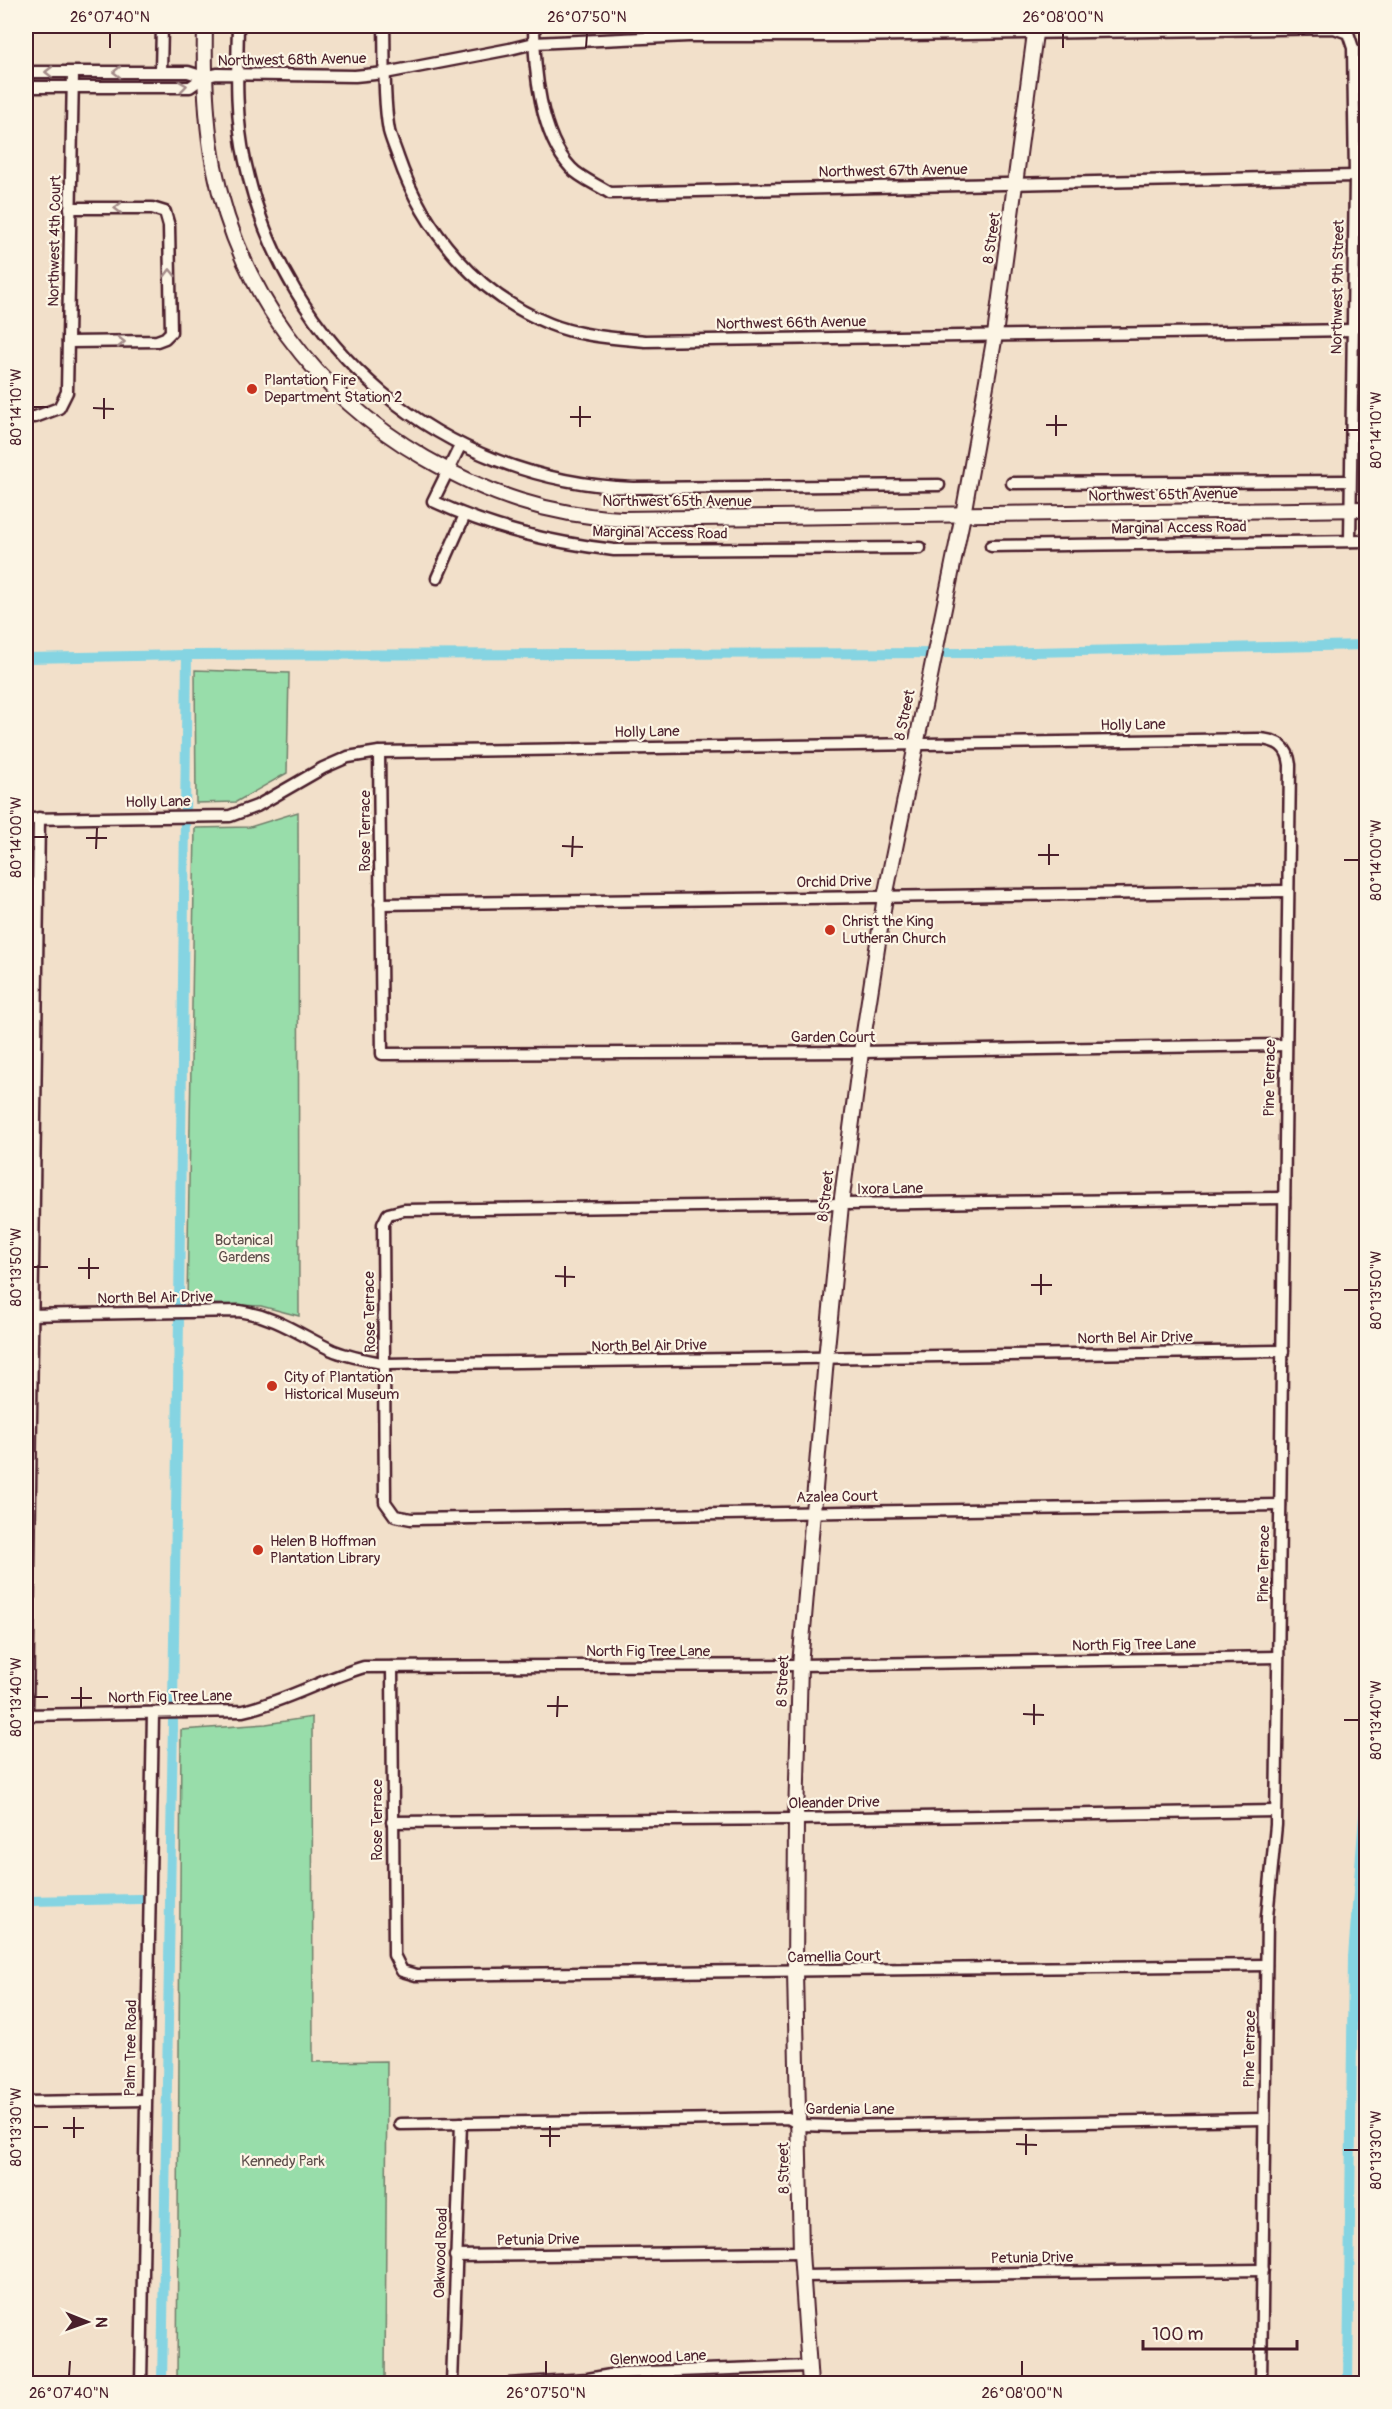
<svg xmlns="http://www.w3.org/2000/svg" width="1392" height="2409" viewBox="0 0 1392 2409" font-family="Pangolin,sans-serif">
<style>
.green{fill:#98ddaa;stroke:#717e6a;stroke-width:1.5}
.lines{fill:none;stroke-linecap:round;stroke-linejoin:round}
.canal{stroke:#85d4e2;stroke-width:10}
.minor-casing{stroke:#4a1f2b;stroke-width:15}
.tertiary-casing{stroke:#4a1f2b;stroke-width:18}
.minor{stroke:#fcf5e5;stroke-width:10}
.tertiary{stroke:#fcf5e5;stroke-width:14}
.oneway{stroke:#a38a88}
.ticks{fill:none;stroke:#4a1f2b;stroke-width:2}
.poi-dot{fill:#c8321e;stroke:#fcf5e5;stroke-width:2}
.labels{text-anchor:middle;dominant-baseline:central;stroke-width:4.5;stroke-linejoin:round;paint-order:stroke}
.street-label{font-size:15px;fill:#4a1f2b;stroke:#fcf5e5}
.poi-label{font-size:15px;fill:#4a1f2b;stroke:#fcf5e5;text-anchor:start}
.park-label{font-size:15px;fill:#5e4e4b;stroke:#fcf5e5}
.neatline{fill:none;stroke:#4a1f2b;stroke-width:2}
.ticks-label{font-size:15px;text-anchor:middle;fill:#4a1f2b}
</style>
<rect width="100%" height="100%" fill="#f2e0ca"/>
<filter id="ink" filterUnits="userSpaceOnUse"><feTurbulence type="fractalNoise" baseFrequency=".0167" numOctaves="2"/><feDisplacementMap in="SourceGraphic" scale="12" xChannelSelector="R" yChannelSelector="G"/><feConvolveMatrix kernelMatrix="1 2 1 2 8 2 1 2 1" color-interpolation-filters="sRGB"/></filter>
<g filter="url(#ink)">
<!-- green -->
<g class="green">
<polygon points="195,670 289,673 287,773 236,802 196,803"/>
<polygon points="298,812 299,1316 261,1306 187,1303 195,828 250,827"/>
<polygon points="312,1717 313,2062 387,2061 385,2383 177,2383 181,1730 266,1724"/>
</g>
<g class="lines">
<!-- canal -->
<g class="canal">
<polyline points="26,658 187,655 991,653 1366,645"/>
<polyline points="179,1304 187,655"/>
<polyline points="173,1704 179,1321"/>
<polyline points="26,1901 140,1899"/>
<polyline points="162,2384 173,1721"/>
<polyline points="1348,2384 1353,1957 1366,1791"/>
</g>
<defs>
<g id="minor">
<path d="M 238,26 C 237,71 235,117 245,161 C 284,349 442,481 633,488 L 939,485"/>
<path d="M 384,26 C 385,60 383,97 389,131 C 391,139 395,148 398,157 C 423,230 477,295 550,324 C 579,336 614,338 645,341 L 1352,330"/>
<path d="M 534,26 C 534,69 540,135 571,168 C 580,178 598,185 610,193 L 1355,176"/>
<polyline points="161,71 162,26"/>
<polyline points="26,76 30,72 188,72 204,77"/>
<polyline points="26,81 30,87 190,87 204,77 217,74 355,76 385,73 510,49 534,43 688,36 847,36 1334,28 1348,33 1353,48 1355,176 1350,541"/>
<polyline points="68,342 157,341 165,338 171,332 169,226 165,212 152,208 70,208"/>
<polyline points="26,417 35,417 59,408 67,392 73,73"/>
<path d="M 460,446 L 433,501 C 493,529 549,542 614,550 L 920,548"/>
<polyline points="1012,483 1350,481"/>
<polyline points="991,546 1366,541"/>
<polyline points="437,578 465,515"/>
<polyline points="379,752 382,1054 861,1052 1286,1045"/>
<path d="M 26,819 L 230,816 L 257,806 L 323,768 L 348,757 L 379,752 L 1259,739 C 1277,740 1288,746 1290,765 L 1276,1825 L 1267,1917 L 1261,2384"/>
<polyline points="380,904 1288,891"/>
<path d="M 26,1315 L 239,1311 C 278,1317 298,1334 332,1350 C 348,1357 368,1360 386,1364 L 1283,1351"/>
<polyline points="1280,1505 411,1519 395,1516 385,1502 383,1224 388,1214 404,1210 1284,1198"/>
<polyline points="392,1667 394,1955 402,1971 416,1975 1266,1965"/>
<path d="M 26,1715 L 243,1711 C 286,1701 323,1679 364,1667 L 800,1665 L 1278,1657"/>
<polyline points="27,1715 39,818"/>
<polyline points="392,1822 796,1819 1275,1811"/>
<polyline points="26,2102 145,2100"/>
<polyline points="400,2124 788,2118 800,2125 833,2126 1264,2119"/>
<polyline points="455,2256 801,2252"/>
<polyline points="803,2276 1263,2270"/>
<polyline points="141,2384 153,1713"/>
<polyline points="452,2384 461,2123"/>
<polyline points="508,2384 588,2379 622,2373 809,2366"/>
</g>
<g id="tertiary">
<path d="M 205,26 C 204,73 205,119 214,166 C 238,291 316,395 425,458 C 489,495 548,515 622,519 L 1366,509"/>
<polyline points="810,2384 801,2252 795,1972 796,1819 800,1665 826,1359 841,1205 861,1052 885,897 963,515 995,335 1036,26"/>
</g>
</defs>
<!-- minor casing -->
<use href="#minor" class="minor-casing"/>
<!-- tertiary casing -->
<use href="#tertiary" class="tertiary-casing"/>
<!-- minor -->
<use href="#minor" class="minor"/>
<!-- tertiary -->
<use href="#tertiary" class="tertiary"/>
</g>
<!-- one-way arrows -->
<defs><path id="oneway-chevron" d="M-2-3.5L2.5 0L-2 3.5" fill="none" stroke-width="1.6" stroke-linecap="round" stroke-linejoin="round" transform="scale(1.5)"/></defs>
<g class="oneway">
<use href="#oneway-chevron" transform="translate(49 72) rotate(-180)"/>
<use href="#oneway-chevron" transform="translate(117 72) rotate(179)"/>
<use href="#oneway-chevron" transform="translate(183 86) rotate(-8)"/>
<use href="#oneway-chevron" transform="translate(118 208) rotate(180)"/>
<use href="#oneway-chevron" transform="translate(170 273) rotate(-91)"/>
<use href="#oneway-chevron" transform="translate(121 342) rotate(-1)"/>
</g>
</g>
<!-- ticks -->
<path class="ticks" d="M 110,48 L 110,33M 586,48 L 587,33M 1063,48 L 1063,33M 33,407 L 48,407M 93,408 L 114,409M 570,417 L 591,417M 104,419 L 104,398M 1046,425 L 1067,425M 580,427 L 580,406M 1344,430 L 1359,430M 1056,436 L 1056,415M 33,837 L 48,837M 86,838 L 107,838M 562,846 L 583,847M 96,849 L 97,828M 1038,855 L 1059,855M 572,857 L 573,836M 1344,860 L 1359,860M 1049,865 L 1049,844M 33,1267 L 48,1267M 78,1268 L 99,1268M 555,1276 L 575,1277M 89,1279 L 89,1258M 1031,1285 L 1052,1285M 565,1287 L 565,1266M 1344,1290 L 1359,1290M 1041,1295 L 1041,1274M 33,1697 L 48,1697M 71,1698 L 92,1698M 547,1706 L 568,1706M 81,1708 L 81,1687M 1023,1714 L 1044,1715M 557,1717 L 558,1696M 1344,1720 L 1359,1720M 1034,1725 L 1034,1704M 33,2127 L 48,2127M 63,2128 L 84,2128M 540,2136 L 560,2136M 74,2138 L 74,2117M 1016,2144 L 1037,2145M 550,2147 L 550,2126M 1344,2150 L 1359,2150M 1026,2155 L 1026,2134M 69,2376 L 70,2361M 546,2376 L 546,2361M 1022,2376 L 1022,2361"/>
<!-- markers -->
<g class="poi-dot">
<circle cx="252" cy="389" r="6"/>
<circle cx="830" cy="930" r="6"/>
<circle cx="272" cy="1386" r="6"/>
<circle cx="258" cy="1550" r="6"/>
</g>
<g class="labels">
<!-- street labels -->
<g class="street-label">
<text transform="translate(292 60) rotate(-1)">Northwest 68th Avenue</text>
<text transform="translate(893 171) rotate(-1)">Northwest 67th Avenue</text>
<text transform="translate(992 238) rotate(-82)">8 Street</text>
<text transform="translate(55 241) rotate(-89)">Northwest 4th Court</text>
<text transform="translate(1338 287) rotate(-89)">Northwest 9th Street</text>
<text transform="translate(791 323) rotate(-1)">Northwest 66th Avenue</text>
<text transform="translate(1163 495) rotate(-1)">Northwest 65th Avenue</text>
<text x="677" y="501">Northwest 65th Avenue</text>
<text transform="translate(1179 528) rotate(-1)">Marginal Access Road</text>
<text transform="translate(660 533) rotate(1)">Marginal Access Road</text>
<text transform="translate(905 715) rotate(-78)">8 Street</text>
<text transform="translate(1133 725) rotate(-1)">Holly Lane</text>
<text transform="translate(647 732) rotate(-1)">Holly Lane</text>
<text transform="translate(158 802) rotate(-1)">Holly Lane</text>
<text transform="translate(365 831) rotate(-90)">Rose Terrace</text>
<text transform="translate(834 882) rotate(-1)">Orchid Drive</text>
<text x="833" y="1037">Garden Court</text>
<text transform="translate(1270 1078) rotate(-89)">Pine Terrace</text>
<text transform="translate(890 1189) rotate(-1)">Ixora Lane</text>
<text transform="translate(826 1196) rotate(-83)">8 Street</text>
<text transform="translate(155 1298) rotate(-1)">North Bel Air Drive</text>
<text transform="translate(370 1312) rotate(-91)">Rose Terrace</text>
<text transform="translate(1135 1338) rotate(-1)">North Bel Air Drive</text>
<text transform="translate(649 1346) rotate(-1)">North Bel Air Drive</text>
<text transform="translate(837 1497) rotate(-1)">Azalea Court</text>
<text transform="translate(1264 1564) rotate(-89)">Pine Terrace</text>
<text transform="translate(1134 1645) rotate(-1)">North Fig Tree Lane</text>
<text x="648" y="1651">North Fig Tree Lane</text>
<text transform="translate(783 1681) rotate(-88)">8 Street</text>
<text transform="translate(170 1697) rotate(-1)">North Fig Tree Lane</text>
<text transform="translate(834 1803) rotate(-1)">Oleander Drive</text>
<text transform="translate(377 1820) rotate(-90)">Rose Terrace</text>
<text transform="translate(834 1957) rotate(-1)">Camellia Court</text>
<text transform="translate(131 2048) rotate(-89)">Palm Tree Road</text>
<text transform="translate(1250 2049) rotate(-89)">Pine Terrace</text>
<text x="850" y="2109">Gardenia Lane</text>
<text transform="translate(784 2168) rotate(-91)">8 Street</text>
<text transform="translate(538 2240) rotate(-1)">Petunia Drive</text>
<text transform="translate(441 2253) rotate(-88)">Oakwood Road</text>
<text transform="translate(1032 2258) rotate(-1)">Petunia Drive</text>
<text transform="translate(658 2358) rotate(-3)">Glenwood Lane</text>
</g>
<!-- poi labels -->
<g class="poi-label">
<text x="264" y="380">Plantation Fire<tspan x="264" dy="17">Department Station 2</tspan></text>
<text x="842" y="921">Christ the King<tspan x="842" dy="17">Lutheran Church</tspan></text>
<text x="284" y="1377">City of Plantation<tspan x="284" dy="17">Historical Museum</tspan></text>
<text x="270" y="1541">Helen B Hoffman<tspan x="270" dy="17">Plantation Library</tspan></text>
</g>
<!-- park labels -->
<g class="park-label">
<text x="244" y="1240">Botanical<tspan x="244" dy="17">Gardens</tspan></text>
<text x="283" y="2161">Kennedy Park</text>
</g>
</g>
<!-- margin -->
<rect width="1392" height="2409" fill="none" stroke="#fcf5e5" stroke-width="66"/>
<!-- north arrow -->
<g transform="translate(87 2322) rotate(91)" stroke="#fcf5e5" stroke-width="4.5" paint-order="stroke">
<path d="M0-4.5L10 22L0 15L-10 22Z" fill="#4a1f2b"/>
<text y="-9" font-size="16" font-weight="bold" text-anchor="middle" fill="#4a1f2b">N</text>
</g>
<!-- scale -->
<path d="M1143 2340v9h154v-9" fill="none" stroke="#4a1f2b" stroke-width="3"/>
<text x="1152" y="2340" font-size="18" fill="#4a1f2b" stroke="#fcf5e5" stroke-width="4.5" paint-order="stroke">100 m</text>
<rect x="33" y="33" width="1326" height="2343" class="neatline"/>
<g class="ticks-label">
<text x="110" y="22">26°07'40"N</text>
<text x="587" y="22">26°07'50"N</text>
<text x="1063" y="22">26°08'00"N</text>
<text transform="translate(16 407) rotate(-90)" y="5">80°14'10"W</text>
<text transform="translate(1376 430) rotate(-90)" y="5">80°14'10"W</text>
<text transform="translate(16 837) rotate(-90)" y="5">80°14'00"W</text>
<text transform="translate(1376 860) rotate(-90)" y="5">80°14'00"W</text>
<text transform="translate(16 1267) rotate(-90)" y="5">80°13'50"W</text>
<text transform="translate(1376 1290) rotate(-90)" y="5">80°13'50"W</text>
<text transform="translate(16 1697) rotate(-90)" y="5">80°13'40"W</text>
<text transform="translate(1376 1720) rotate(-90)" y="5">80°13'40"W</text>
<text transform="translate(16 2127) rotate(-90)" y="5">80°13'30"W</text>
<text transform="translate(1376 2150) rotate(-90)" y="5">80°13'30"W</text>
<text x="69" y="2398">26°07'40"N</text>
<text x="546" y="2398">26°07'50"N</text>
<text x="1022" y="2398">26°08'00"N</text>
</g>
</svg>
